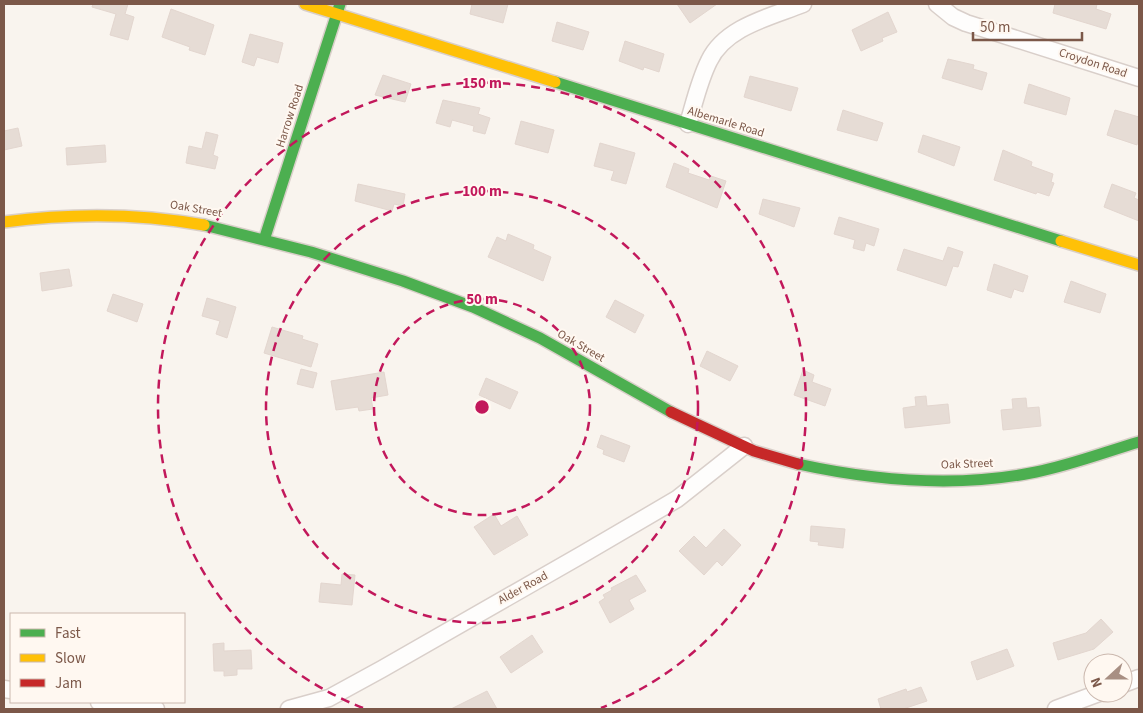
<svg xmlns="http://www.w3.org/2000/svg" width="1143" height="713" viewBox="0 0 1143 713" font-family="'Source Sans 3',sans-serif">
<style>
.building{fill:#e6dcd5;stroke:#e3d6cf}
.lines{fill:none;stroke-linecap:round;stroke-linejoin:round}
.street-casing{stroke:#d9cfca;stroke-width:19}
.fast-casing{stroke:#d9cfc9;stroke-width:14}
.slow-casing{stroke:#d9cfc9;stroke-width:14}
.jam-casing{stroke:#d9cfc9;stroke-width:14}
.street{stroke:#fefdfc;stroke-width:16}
.fast{stroke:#4caf50;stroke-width:11}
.slow{stroke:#ffc107;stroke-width:11}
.jam{stroke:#c62828;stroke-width:11}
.ring{fill:none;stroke:#c2185b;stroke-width:2.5;stroke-dasharray:9 6}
.labels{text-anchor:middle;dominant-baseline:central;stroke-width:4;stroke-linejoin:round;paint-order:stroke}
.street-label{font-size:12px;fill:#7c5849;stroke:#fff8f1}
.centre{fill:#c2185b;stroke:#fff8f1;stroke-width:2.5}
.ring-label{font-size:15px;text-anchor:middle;font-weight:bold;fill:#c2185b;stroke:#fff8f1;stroke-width:4;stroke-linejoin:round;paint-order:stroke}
</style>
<rect width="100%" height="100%" fill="#f9f4ee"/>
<!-- building -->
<g class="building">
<polygon points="93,4 128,4 125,14 134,17 128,40 110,35 116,14 92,7"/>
<polygon points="472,4 508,4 503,23 470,14"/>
<polygon points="677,4 717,4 690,23"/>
<polygon points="1055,4 1097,4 1096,9 1111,14 1106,29 1053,13"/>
<polygon points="171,9 214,25 205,55 189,50 190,47 162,37"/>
<polygon points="888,12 897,32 882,38 883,41 861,51 852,30"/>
<polygon points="557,22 589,32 583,50 552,41"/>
<polygon points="250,34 283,43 278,63 257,57 254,66 242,62"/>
<polygon points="625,41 664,54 659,72 644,67 643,70 619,61"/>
<polygon points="948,59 974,65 973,69 987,73 982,90 942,78"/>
<polygon points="383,75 411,84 405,102 375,95"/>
<polygon points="750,76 798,88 791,111 744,97"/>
<polygon points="1029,84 1070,98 1066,115 1024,103"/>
<polygon points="443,100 480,108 478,114 490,118 485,134 473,131 474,126 452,120 450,127 436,123"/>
<polygon points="843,110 883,123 877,141 837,130"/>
<polygon points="1115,110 1139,117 1139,137 1137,145 1107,135"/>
<polygon points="521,121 554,130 548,153 515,144"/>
<polygon points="18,128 22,146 4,150 4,131"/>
<polygon points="206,132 218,135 213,155 218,157 215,169 186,163 189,146 202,149"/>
<polygon points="923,135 960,147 954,166 918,152"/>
<polygon points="600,143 635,153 626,184 611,180 614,171 594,166"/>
<polygon points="105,145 106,162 67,165 66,148"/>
<polygon points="1003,150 1032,162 1031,166 1053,174 1051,182 1054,183 1049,196 1037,192 1036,194 994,180"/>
<polygon points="674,163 689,169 688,173 709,180 711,176 726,181 717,208 666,187"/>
<polygon points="358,184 405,194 403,206 394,204 392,211 355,201"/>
<polygon points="1112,184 1136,193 1134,198 1139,200 1139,221 1104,207"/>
<polygon points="763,199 800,208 794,227 759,214"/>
<polygon points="839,217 879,229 874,246 866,243 864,251 853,248 855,240 834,234"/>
<polygon points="508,234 534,245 533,249 551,257 543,281 488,257 497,237 506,241"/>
<polygon points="948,247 963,252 958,267 953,266 946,286 897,270 904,249 943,261"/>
<polygon points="994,264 1028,276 1023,292 1014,289 1011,298 987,290"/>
<polygon points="69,269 72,286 42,291 40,273"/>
<polygon points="1071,281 1106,294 1100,313 1064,302"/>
<polygon points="113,294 143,304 137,322 107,311"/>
<polygon points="207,298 236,307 227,338 216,334 220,321 202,316"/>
<polygon points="615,300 644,315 635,333 606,317"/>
<polygon points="272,327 303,336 302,339 318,344 311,367 264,353"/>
<polygon points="707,351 738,366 730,381 700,366"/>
<polygon points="301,369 317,373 313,388 297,384"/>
<polygon points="803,370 814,375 812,382 831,389 825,406 794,395"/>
<polygon points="384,372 388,395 371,398 373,409 359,411 358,407 336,410 331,381"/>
<polygon points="486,378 518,392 510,409 479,395"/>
<polygon points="926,396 927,406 948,404 950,423 905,428 903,408 916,406 915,397"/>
<polygon points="1026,398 1027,408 1039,407 1041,426 1003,430 1001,410 1013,409 1012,399"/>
<polygon points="601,435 630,446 624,462 603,454 604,450 597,447"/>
<polygon points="494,514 501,526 517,516 528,535 494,555 474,527"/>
<polygon points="811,526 845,529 843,548 818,545 819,542 810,541"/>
<polygon points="724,529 741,545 722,566 717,561 704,575 679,551 694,536 706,548"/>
<polygon points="342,574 355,575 352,605 319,602 321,583 341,585"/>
<polygon points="636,575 646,591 629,600 634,609 610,623 599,602 605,598 603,595 612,590 611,588"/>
<polygon points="1101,619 1113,632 1094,649 1058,660 1053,643 1086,633"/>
<polygon points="532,635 543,652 511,673 500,657"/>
<polygon points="224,643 224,651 251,650 252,669 237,669 237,675 224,676 224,671 214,671 213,644"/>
<polygon points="1007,649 1014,666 977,680 971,662"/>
<polygon points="921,687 927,701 903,709 881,709 878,699 906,689 907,692"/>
<polygon points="487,691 497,709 451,709"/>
</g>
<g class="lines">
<defs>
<g id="street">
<polyline points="937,4 953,17 966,23 1139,78"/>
<path d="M 688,124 C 694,104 699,81 709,61 C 725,27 770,17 803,4"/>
<polyline points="1123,684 1139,678"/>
<polyline points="4,689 11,690"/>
<polyline points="99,702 156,709"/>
<polyline points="289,709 329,698 382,669 583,554 677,499 744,446"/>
<polyline points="1056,709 1099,693"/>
</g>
<g id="fast">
<polyline points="555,82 1061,241"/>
<polyline points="204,225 311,252 403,281 473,307 540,338 671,412"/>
<polyline points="265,237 340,4"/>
<path d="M 798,464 C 876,481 958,488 1036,472 C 1071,465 1105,452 1139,442"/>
</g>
<g id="slow">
<polyline points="305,4 555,82"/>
<path d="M 4,222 C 72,213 137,213 204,225"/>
<polyline points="1061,241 1139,265"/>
</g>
<polyline id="jam" points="671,412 754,451 798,464"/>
</defs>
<!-- street casing -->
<use href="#street" class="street-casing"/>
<!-- fast casing -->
<use href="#fast" class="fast-casing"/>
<!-- slow casing -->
<use href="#slow" class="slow-casing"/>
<!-- jam casing -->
<use href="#jam" class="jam-casing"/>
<!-- street -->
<use href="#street" class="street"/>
<!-- fast -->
<use href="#fast" class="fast"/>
<!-- slow -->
<use href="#slow" class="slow"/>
<!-- jam -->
<use href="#jam" class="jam"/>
</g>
<!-- distance rings -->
<g class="ring">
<circle cx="482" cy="407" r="108"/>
<circle cx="482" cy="407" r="216"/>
<path d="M363 708A324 324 0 1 1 601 708"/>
</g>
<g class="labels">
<!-- street labels -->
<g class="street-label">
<text transform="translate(1093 63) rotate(18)">Croydon Road</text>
<text transform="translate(290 116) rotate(-72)">Harrow Road</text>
<text transform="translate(726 122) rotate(17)">Albemarle Road</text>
<text transform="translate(196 209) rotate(10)">Oak Street</text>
<text transform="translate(581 346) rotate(30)">Oak Street</text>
<text transform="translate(967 464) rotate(-2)">Oak Street</text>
<text transform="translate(523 588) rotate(-29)">Alder Road</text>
</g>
</g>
<circle cx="482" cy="407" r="8" class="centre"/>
<g class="ring-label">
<text x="482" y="88">150 m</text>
<text x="482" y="196">100 m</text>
<text x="482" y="304">50 m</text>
</g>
<!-- border -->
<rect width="1143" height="713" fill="none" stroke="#7c5849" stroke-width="10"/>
<!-- legend -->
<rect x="10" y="613" width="175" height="90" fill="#fff8f1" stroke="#cbb8ae"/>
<rect x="20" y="629" width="25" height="8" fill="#4caf50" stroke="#cbb8ae"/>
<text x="55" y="638" font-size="15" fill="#7c5849">Fast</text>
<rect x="20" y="654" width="25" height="8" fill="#ffc107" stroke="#cbb8ae"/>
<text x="55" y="663" font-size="15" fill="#7c5849">Slow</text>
<rect x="20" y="679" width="25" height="8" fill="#c62828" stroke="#cbb8ae"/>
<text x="55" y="688" font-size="15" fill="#7c5849">Jam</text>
<!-- north arrow -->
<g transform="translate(1108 678) rotate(249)"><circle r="24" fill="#fff8f1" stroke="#cbb8ae"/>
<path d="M0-4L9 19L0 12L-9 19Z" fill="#a88f83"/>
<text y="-8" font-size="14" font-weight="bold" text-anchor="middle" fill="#7c5849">N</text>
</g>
<!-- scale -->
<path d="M973 32v8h109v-8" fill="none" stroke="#7c5849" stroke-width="2.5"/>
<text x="980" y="32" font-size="15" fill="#7c5849" stroke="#fff8f1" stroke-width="4" paint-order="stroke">50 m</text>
</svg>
